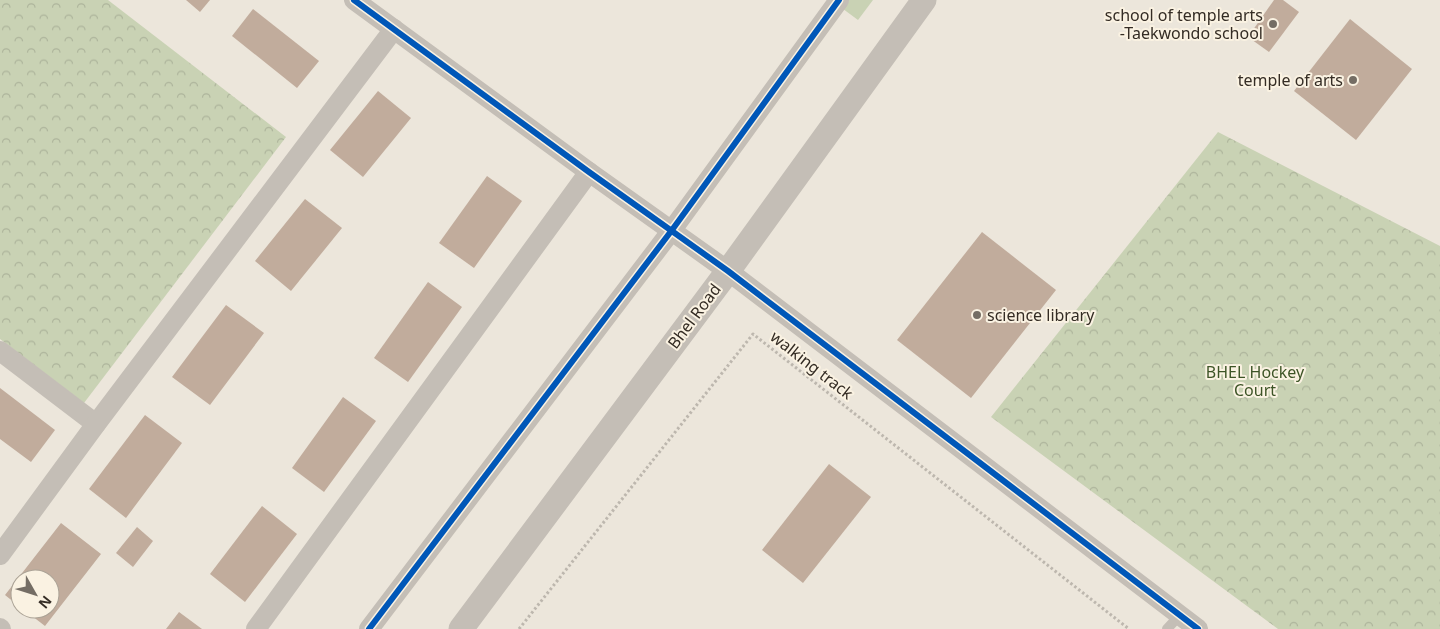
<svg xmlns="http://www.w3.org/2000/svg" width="1440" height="629" viewBox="0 0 1440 629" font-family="'Noto Sans',sans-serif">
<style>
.park{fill:url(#park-crowns)}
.pitch{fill:#c9d2b4}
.building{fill:#c1ac9c}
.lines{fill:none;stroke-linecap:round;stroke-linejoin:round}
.path{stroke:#bdb7ae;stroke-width:3;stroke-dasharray:2.5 2.5;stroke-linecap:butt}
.service{stroke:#c4beb6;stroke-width:10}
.minor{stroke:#c4beb6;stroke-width:20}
.tertiary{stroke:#c4beb6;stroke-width:25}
.cycleway-casing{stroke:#faf2e2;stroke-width:9}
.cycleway{stroke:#0057b8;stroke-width:6}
.poi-dot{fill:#746d64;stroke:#faf2e2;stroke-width:2}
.labels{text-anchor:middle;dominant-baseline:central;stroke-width:4;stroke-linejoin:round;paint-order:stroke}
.poi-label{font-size:16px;fill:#342c24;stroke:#faf2e2;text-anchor:end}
.street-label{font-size:16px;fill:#342c24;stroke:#faf2e2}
.park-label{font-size:16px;fill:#3d5426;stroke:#faf2e2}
</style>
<defs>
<pattern id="park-crowns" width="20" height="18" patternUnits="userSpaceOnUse" patternTransform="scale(1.25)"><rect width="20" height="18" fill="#c9d2b4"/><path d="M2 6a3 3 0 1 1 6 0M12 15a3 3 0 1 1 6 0" fill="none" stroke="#adb49b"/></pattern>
</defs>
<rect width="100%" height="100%" fill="#ece6db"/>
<!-- park -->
<g class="park">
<polygon points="0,0 108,0 286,137 84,403 0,339"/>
<polygon points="1218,132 1440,246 1440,629 1278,629 991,417"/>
</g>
<!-- pitch -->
<polygon class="pitch" points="831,0 873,0 858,20"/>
<!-- building -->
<g class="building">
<polygon points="186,0 210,0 200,12"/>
<polygon points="1274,0 1283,0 1299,12 1269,52 1248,37"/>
<polygon points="253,9 319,61 297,88 232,36"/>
<polygon points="1350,19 1412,69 1356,140 1294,91"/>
<polygon points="378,91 411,118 363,177 330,150"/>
<polygon points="487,176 522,201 474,268 439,243"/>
<polygon points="305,199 342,228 291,291 255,261"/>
<polygon points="982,232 1056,290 971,398 897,340"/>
<polygon points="428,282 462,307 408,382 374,358"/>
<polygon points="226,305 264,333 210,405 172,377"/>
<polygon points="0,388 55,430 31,462 0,439"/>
<polygon points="343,397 376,421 324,492 292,468"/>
<polygon points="145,415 182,443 126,518 89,489"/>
<polygon points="829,464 871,497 803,583 762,550"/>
<polygon points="262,506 297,534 245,602 210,574"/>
<polygon points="61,523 101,554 45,626 23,609 50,609 50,579 20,579 20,607 5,595"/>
<polygon points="137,527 153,541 133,567 116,553"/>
<polygon points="179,612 202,629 166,629"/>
</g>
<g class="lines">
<!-- path -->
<polyline class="path" points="519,629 753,334 1129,629"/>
<!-- service -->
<polyline class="service" points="1167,629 1180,615"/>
<!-- minor -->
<g class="minor">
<polyline points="354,0 589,172 728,271 1198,629"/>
<polyline points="0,351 96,424"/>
<polyline points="0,555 96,424 394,29"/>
<polyline points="0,628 1,629"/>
<polyline points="256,629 589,172"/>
<polyline points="369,629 672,230 839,0"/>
</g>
<!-- tertiary -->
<polyline class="tertiary" points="461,629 728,271 924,0"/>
<defs>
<g id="cycleway">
<polyline points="354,0 589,172 728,271 1198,629"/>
<polyline points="369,629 672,230 839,0"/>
</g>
</defs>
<!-- cycleway casing -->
<use href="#cycleway" class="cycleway-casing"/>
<!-- cycleway -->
<use href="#cycleway" class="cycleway"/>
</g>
<!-- markers -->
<g class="poi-dot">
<circle cx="1273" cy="24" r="5"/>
<circle cx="1353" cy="80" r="5"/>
<circle cx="977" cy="315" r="5"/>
</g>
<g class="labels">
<!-- poi labels -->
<g class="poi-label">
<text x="1263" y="15">school of temple arts<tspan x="1263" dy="18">-Taekwondo school</tspan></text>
<text x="1343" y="80">temple of arts</text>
<text x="987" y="315" text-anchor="start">science library</text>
</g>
<!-- street labels -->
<g class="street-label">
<text transform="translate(694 316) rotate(-53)">Bhel Road</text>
<text transform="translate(812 365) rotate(38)">walking track</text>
</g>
<!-- park labels -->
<g class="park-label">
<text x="1255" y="372">BHEL Hockey<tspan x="1255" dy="18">Court</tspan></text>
</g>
</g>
<!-- north arrow -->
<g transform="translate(35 594) rotate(129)"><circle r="24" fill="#faf2e2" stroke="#aba396"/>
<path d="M0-4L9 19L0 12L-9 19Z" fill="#746d64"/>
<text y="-8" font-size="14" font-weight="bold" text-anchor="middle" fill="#342c24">N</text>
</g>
</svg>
